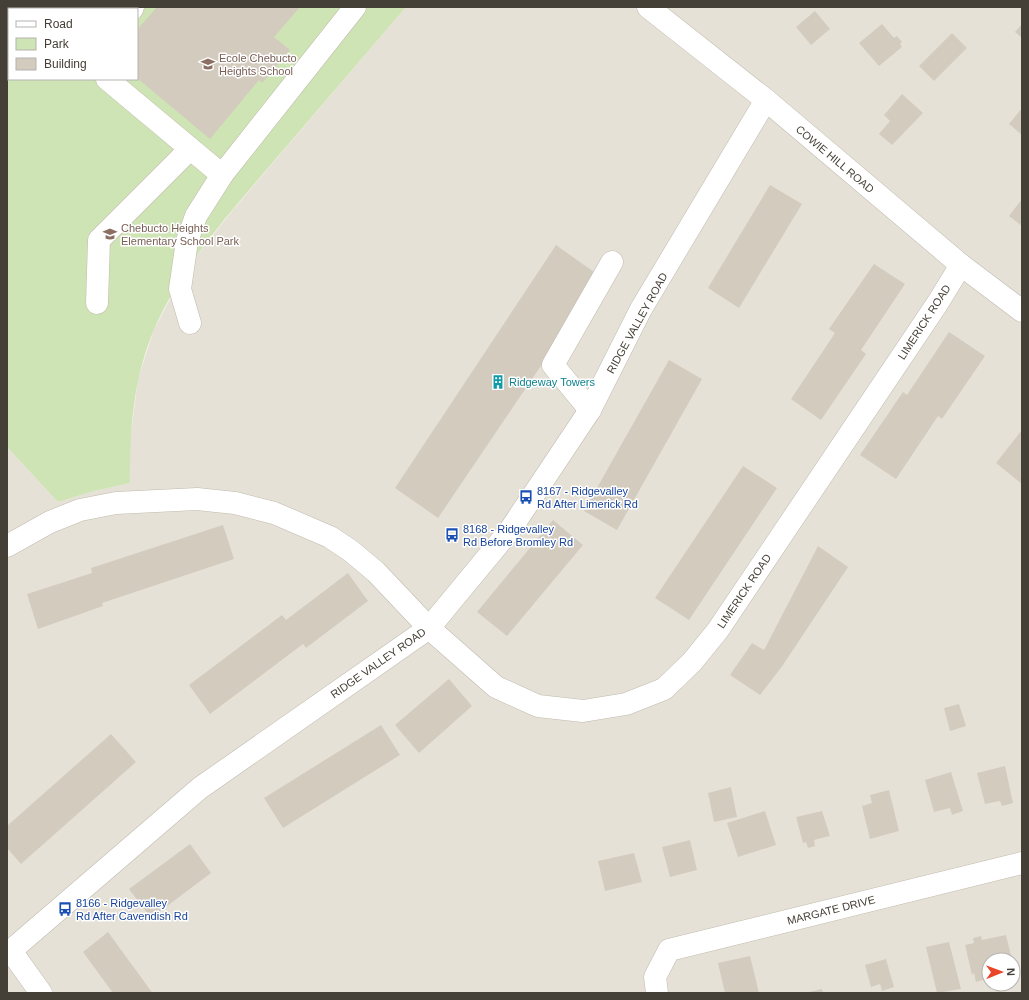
<svg xmlns="http://www.w3.org/2000/svg" width="1029" height="1000" viewBox="0 0 1029 1000" font-family="Arial,sans-serif">
<style>
.residential{fill:#e6e1d7;fill-rule:evenodd}
.green{fill:#cee4b4;fill-rule:evenodd}
.building{fill:#d3cbbe}
.lines{fill:none;stroke-linecap:round;stroke-linejoin:round}
.minor-casing{stroke:#c0baae;stroke-width:23}
.minor{stroke:#fff;stroke-width:22}
.labels{text-anchor:middle;dominant-baseline:central;stroke-width:3;stroke-linejoin:round;paint-order:stroke}
.education-label{font-size:11px;fill:#785e54;stroke:#fff;text-anchor:start}
.street-label{font-size:11px;fill:#454037;stroke:#fff}
.culture-label{font-size:11px;fill:#0d838f;stroke:#fff;text-anchor:start}
.transit-label{font-size:11px;fill:#164399;stroke:#fff;text-anchor:start}
</style>
<rect width="100%" height="100%" fill="#f3efe8"/>
<!-- residential -->
<path class="residential" d="M 406,7 L 1022,7 L 1022,993 L 7,993 L 7,447 L 58,502 L 94,491 L 130,483 L 130,443 L 138,379 L 154,330 L 178,284 L 195,258 L 233,210 ZM 989,960 L 1013,960 L 1013,984 L 989,984 Z"/>
<!-- green -->
<path class="green" d="M 7,7 L 406,7 C 362,58 318,110 274,161 C 226,217 173,275 148,345 C 132,390 130,436 130,483 L 94,491 L 58,502 L 7,447 ZM 9,9 L 137,9 L 137,79 L 9,79 Z"/>
<!-- building -->
<g class="building">
<polygon points="157,7 300,7 274,37 290,50 262,83 259,80 210,139 137,78 137,30"/>
<polygon points="815,11 830,29 811,45 796,27"/>
<polygon points="882,24 894,38 897,36 902,42 900,44 902,47 879,66 859,43"/>
<polygon points="1022,24 1022,38 1015,32"/>
<polygon points="952,33 967,48 934,81 919,66"/>
<polygon points="902,94 923,113 892,145 879,134 890,121 884,115"/>
<polygon points="1022,108 1022,135 1009,124"/>
<polygon points="770,185 802,204 739,308 708,288"/>
<polygon points="1022,199 1022,226 1009,216"/>
<polygon points="556,245 601,277 438,518 395,488"/>
<polygon points="874,264 905,284 861,350 866,354 821,420 791,399 835,333 829,329"/>
<polygon points="949,332 985,356 942,419 938,416 896,479 860,455 903,392 907,395"/>
<polygon points="669,360 702,379 617,530 584,511"/>
<polygon points="1022,430 1022,484 996,463"/>
<polygon points="743,466 777,488 689,620 655,598"/>
<polygon points="553,520 583,545 507,636 477,612"/>
<polygon points="223,525 234,559 102,603 103,606 38,629 27,594 92,573 91,568"/>
<polygon points="818,546 848,567 783,665 760,695 730,675 752,643 764,650"/>
<polygon points="348,573 368,601 306,648 303,644 210,714 189,685 282,615 286,620"/>
<polygon points="449,679 472,706 419,753 395,725"/>
<polygon points="959,704 966,726 950,731 944,708"/>
<polygon points="381,725 400,755 283,828 264,798"/>
<polygon points="111,734 136,762 21,864 7,848 7,826"/>
<polygon points="1005,766 1013,803 1002,806 1000,801 985,804 977,773"/>
<polygon points="951,772 963,811 952,815 950,808 934,812 925,780"/>
<polygon points="731,787 737,817 714,822 708,793"/>
<polygon points="889,790 899,831 870,839 862,806 872,803 870,795"/>
<polygon points="765,811 776,845 738,857 727,823"/>
<polygon points="822,811 830,836 814,840 815,846 808,848 806,842 803,843 796,817"/>
<polygon points="690,840 697,870 670,877 662,847"/>
<polygon points="190,844 211,873 151,918 129,889"/>
<polygon points="634,853 642,882 605,891 598,861"/>
<polygon points="108,932 151,991 153,993 113,993 83,952"/>
<polygon points="1006,935 1012,960 989,960 989,978 976,982 974,973 972,975 965,945 974,943 973,938 981,936 982,940"/>
<polygon points="949,942 961,989 937,993 926,947"/>
<polygon points="750,956 759,993 725,993 718,963"/>
<polygon points="886,959 894,987 882,991 880,984 871,987 865,965"/>
<polygon points="822,989 823,993 809,993 809,992"/>
</g>
<g class="lines">
<defs>
<g id="minor">
<polyline points="648,7 766,100 961,265 1022,311"/>
<polyline points="132,9 133,7"/>
<polyline points="107,79 222,175 355,7"/>
<polyline points="97,303 99,240 190,149"/>
<polyline points="190,323 180,289 187,241 196,216 222,175"/>
<polyline points="590,410 553,365 612,262"/>
<polyline points="7,546 50,522 80,510 116,503 197,499 235,503 274,513 330,537 351,551 376,572 429,628 496,687 538,706 583,711 626,704 664,689 692,662 718,630 937,304 961,265"/>
<polyline points="11,951 41,993"/>
<polyline points="7,954 200,788 429,628 510,530 590,410 641,309 766,100"/>
<polyline points="657,993 655,977 669,950 1022,863"/>
</g>
</defs>
<!-- minor casing -->
<use href="#minor" class="minor-casing"/>
<!-- minor -->
<use href="#minor" class="minor"/>
</g>
<!-- icons -->
<defs>
<symbol id="school-bare" viewBox="-9 -9 18 18"><path d="M0-5L7-2L0 1L-7-2ZM-4 1L0 2.5L4 1V4Q0 6-4 4Z" fill="#8d6e63" stroke="#fff" stroke-width="2.5" paint-order="stroke"/></symbol>
<symbol id="building-bare" viewBox="-9 -9 18 18"><path d="M-4-6H4V6H1V3H-1V6H-4ZM-2.5-4.3h1.7v1.8h-1.7ZM.8-4.3h1.7v1.8H.8ZM-2.5-1h1.7V.8h-1.7ZM.8-1h1.7V.8H.8Z" fill="#0f9aa8" stroke="#fff" stroke-width="2.5" paint-order="stroke"/></symbol>
<symbol id="bus-bare" viewBox="-9 -9 18 18"><path d="M-5-6H5V4H4V6H2V4H-2V6H-4V4H-5ZM-3.5-4V0h7V-4ZM-3.5 1.2v1.5H-2V1.2ZM2 1.2v1.5H3.5V1.2Z" fill="#1a4fb4" stroke="#fff" stroke-width="2.5" paint-order="stroke"/></symbol>
</defs>
<g fill-rule="evenodd">
<use href="#school-bare" x="198" y="54" width="20" height="20"/>
<use href="#school-bare" x="100" y="224" width="20" height="20"/>
<use href="#building-bare" x="488" y="372" width="20" height="20"/>
<use href="#bus-bare" x="516" y="487" width="20" height="20"/>
<use href="#bus-bare" x="442" y="525" width="20" height="20"/>
<use href="#bus-bare" x="55" y="899" width="20" height="20"/>
</g>
<g class="labels">
<!-- education labels -->
<g class="education-label">
<text x="219" y="58">Ecole Chebucto<tspan x="219" dy="13">Heights School</tspan></text>
<text x="121" y="228">Chebucto Heights<tspan x="121" dy="13">Elementary School Park</tspan></text>
</g>
<!-- street labels -->
<g class="street-label">
<text transform="translate(835 159) rotate(40)">COWIE HILL ROAD</text>
<text transform="translate(924 322) rotate(-57)">LIMERICK ROAD</text>
<text transform="translate(637 323) rotate(-61)">RIDGE VALLEY ROAD</text>
<text transform="translate(744 591) rotate(-56)">LIMERICK ROAD</text>
<text transform="translate(378 663) rotate(-35)">RIDGE VALLEY ROAD</text>
<text transform="translate(831 910) rotate(-14)">MARGATE DRIVE</text>
</g>
<!-- culture labels -->
<g class="culture-label">
<text x="509" y="382">Ridgeway Towers</text>
</g>
<!-- transit labels -->
<g class="transit-label">
<text x="537" y="491">8167 - Ridgevalley<tspan x="537" dy="13">Rd After Limerick Rd</tspan></text>
<text x="463" y="529">8168 - Ridgevalley<tspan x="463" dy="13">Rd Before Bromley Rd</tspan></text>
<text x="76" y="903">8166 - Ridgevalley<tspan x="76" dy="13">Rd After Cavendish Rd</tspan></text>
</g>
</g>
<!-- border -->
<rect width="1029" height="1000" fill="none" stroke="#454037" stroke-width="16"/>
<!-- legend -->
<rect x="8" y="8" width="130" height="72" fill="#ffffff" stroke="#b5b3af"/>
<rect x="16" y="21" width="20" height="6" fill="#ffffff" stroke="#b5b3af"/>
<text x="44" y="28" font-size="12" fill="#454037">Road</text>
<rect x="16" y="38" width="20" height="12" fill="#cee4b4" stroke="#b5b3af"/>
<text x="44" y="48" font-size="12" fill="#454037">Park</text>
<rect x="16" y="58" width="20" height="12" fill="#d3cbbe" stroke="#b5b3af"/>
<text x="44" y="68" font-size="12" fill="#454037">Building</text>
<!-- north arrow -->
<g transform="translate(1001 972) rotate(89)"><circle r="19" fill="#ffffff" stroke="#b5b3af"/>
<path d="M0-3L7 15L0 10L-7 15Z" fill="#e94528"/>
<text y="-6" font-size="11" font-weight="bold" text-anchor="middle" fill="#454037">N</text>
</g>
</svg>
